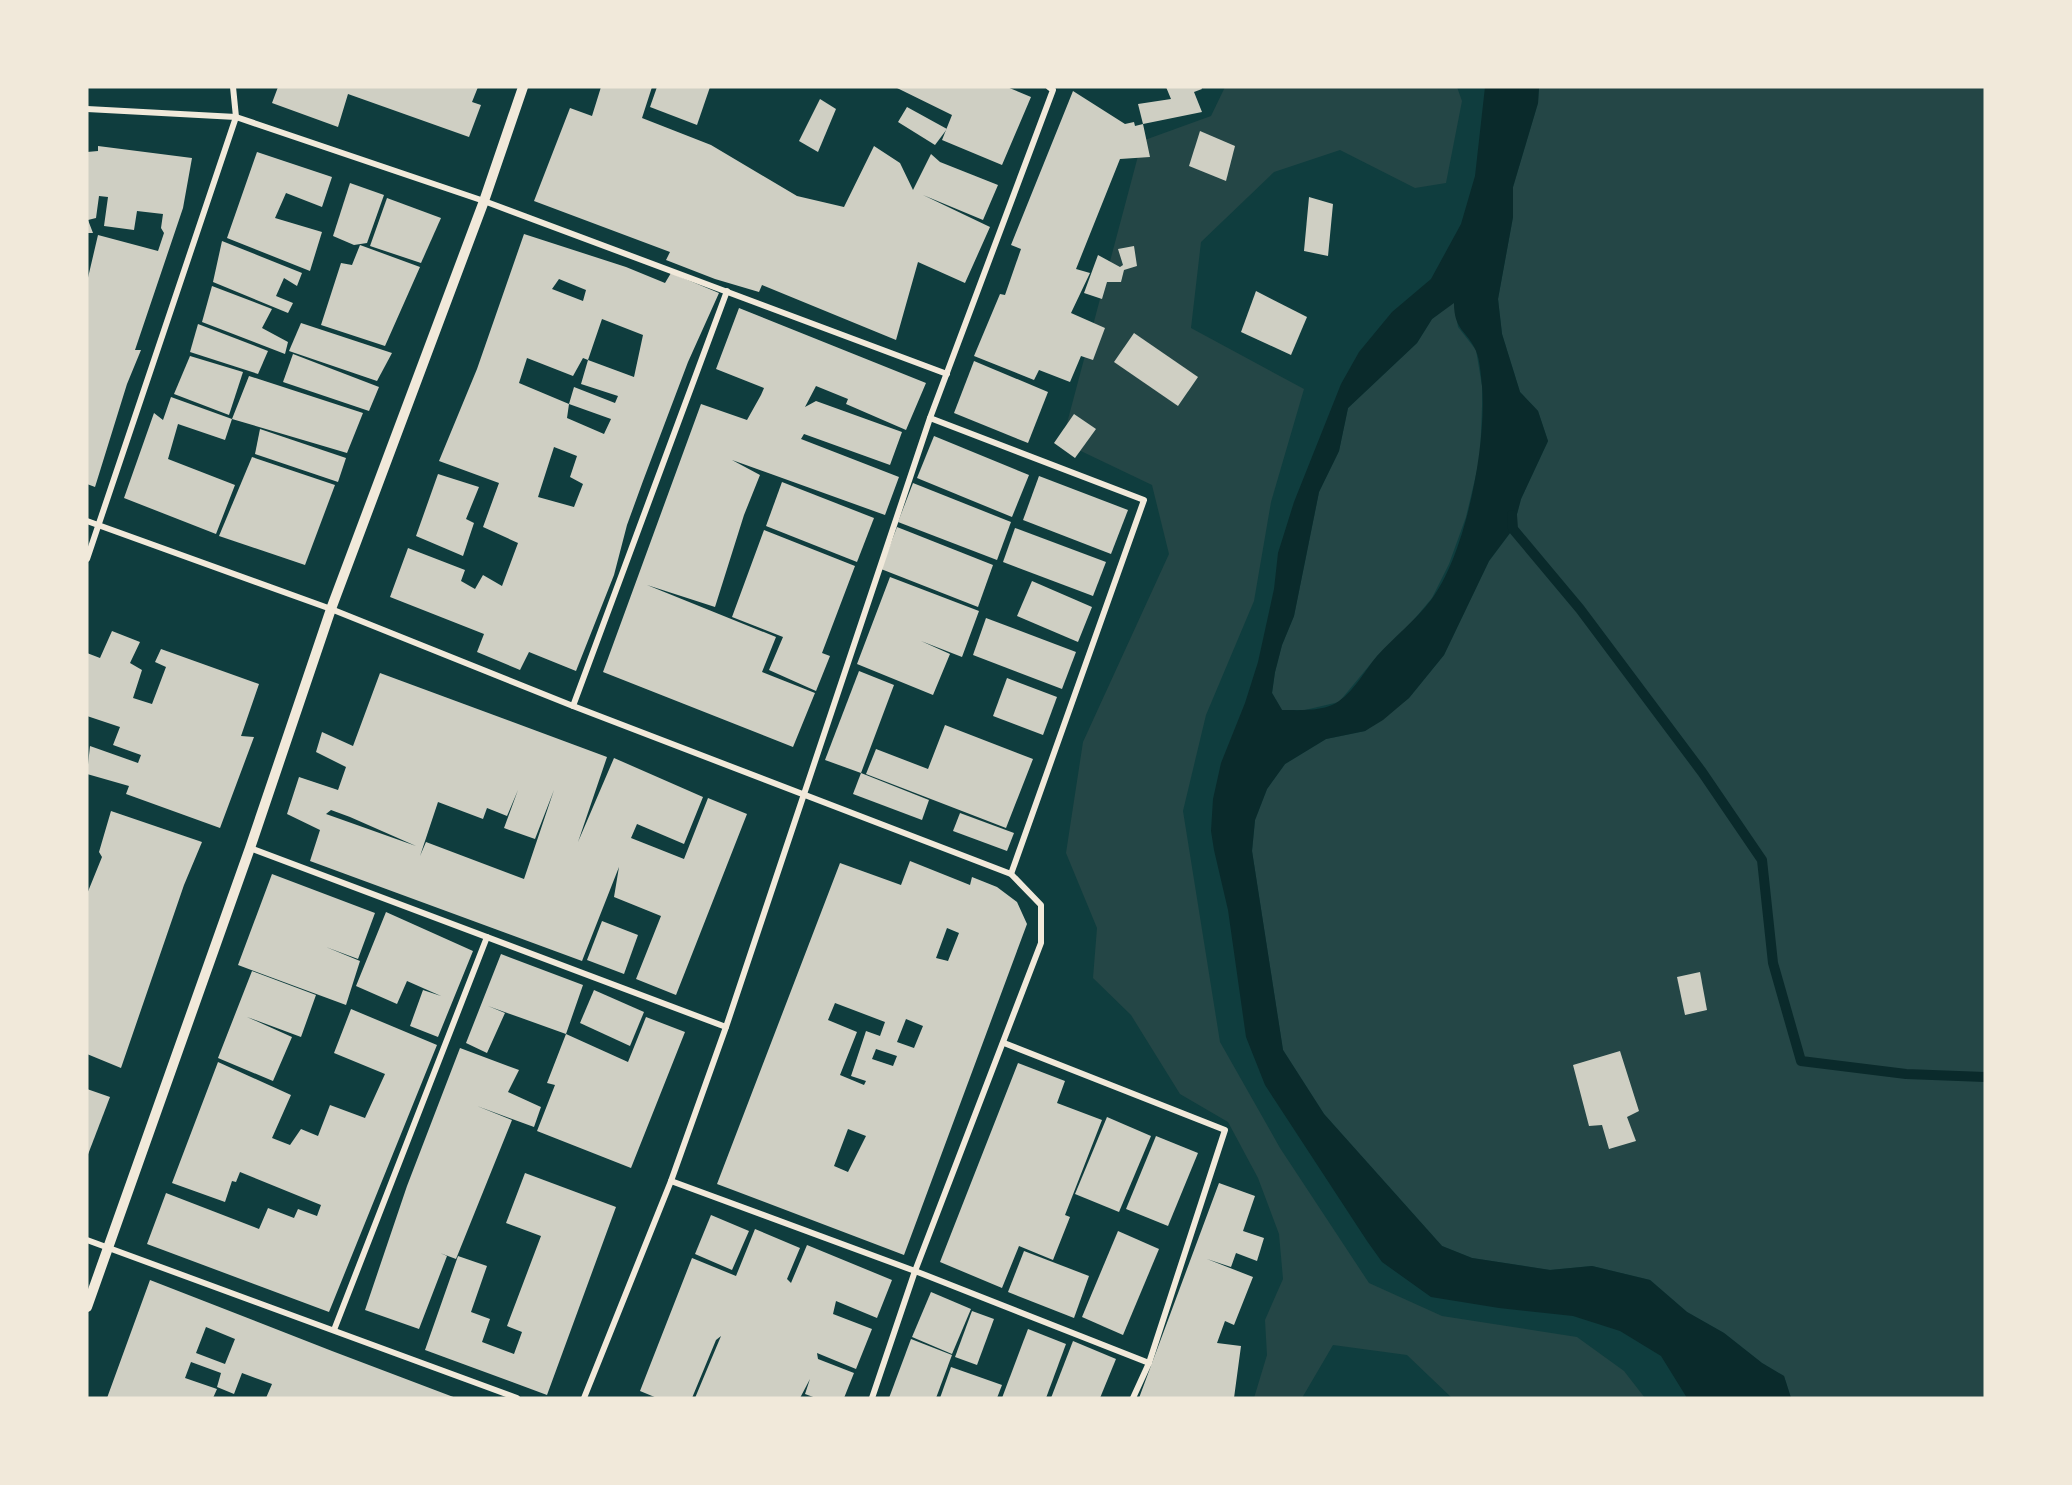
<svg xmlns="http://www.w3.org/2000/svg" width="2072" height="1485" viewBox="0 0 2072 1485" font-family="Karla,sans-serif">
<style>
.green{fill:#244646}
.water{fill:#0a2a2b;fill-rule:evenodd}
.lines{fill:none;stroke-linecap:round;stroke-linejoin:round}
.stream{stroke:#0a2a2b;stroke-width:10}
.building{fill:#cfcfc3;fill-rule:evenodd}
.minor{stroke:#f1e9da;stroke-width:6}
.tertiary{stroke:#f1e9da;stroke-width:10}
</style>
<rect width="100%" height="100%" fill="#0f3d3e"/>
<!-- green -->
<g class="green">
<polygon points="1225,87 1457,87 1462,101 1446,183 1415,188 1340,150 1274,172 1201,242 1191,328 1304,389 1271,502 1254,601 1206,715 1183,811 1220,1042 1280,1148 1369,1283 1442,1316 1577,1337 1624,1371 1645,1398 1452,1398 1407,1355 1333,1345 1302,1398 1254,1398 1267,1355 1265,1320 1283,1279 1279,1234 1258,1178 1228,1122 1180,1094 1131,1015 1093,978 1097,928 1066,853 1083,742 1169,554 1152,485 1062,442 1142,141 1211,116"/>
<polygon points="1539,87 1985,87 1985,1398 1791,1398 1784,1376 1762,1363 1724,1333 1687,1312 1650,1280 1592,1266 1550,1270 1472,1258 1442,1246 1324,1114 1283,1050 1252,851 1255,820 1267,789 1285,764 1326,739 1365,731 1409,698 1444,655 1489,561 1513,529 1521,499 1548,441 1538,411 1520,392 1502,334 1498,299 1513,217 1513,187 1538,103"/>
<polygon points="1454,302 1458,327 1476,350 1482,386 1482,407 1480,458 1466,517 1449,564 1432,598 1401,635 1378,655 1339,702 1305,710 1282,710 1272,693 1275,672 1282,645 1294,616 1319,492 1339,451 1348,408 1417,343 1432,319"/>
</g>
<!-- water -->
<path class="water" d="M 1485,87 L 1539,87 L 1538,103 L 1513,187 L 1513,217 L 1498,299 L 1502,334 L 1520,392 L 1538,411 L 1548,441 L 1521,499 L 1513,529 L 1489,561 L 1444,655 L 1409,698 L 1383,720 L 1365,731 L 1326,739 L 1285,764 L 1267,789 L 1255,820 L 1252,851 L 1283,1050 L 1324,1114 L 1442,1246 L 1472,1258 L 1550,1270 L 1592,1266 L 1650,1280 L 1687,1312 L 1724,1333 L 1762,1363 L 1784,1376 L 1791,1398 L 1687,1398 L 1661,1356 L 1620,1331 L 1573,1316 L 1499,1308 L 1431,1297 L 1382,1262 L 1367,1241 L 1265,1085 L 1246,1037 L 1228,910 L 1214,850 L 1211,831 L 1213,799 L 1221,763 L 1245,703 L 1258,662 L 1274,589 L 1278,553 L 1294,502 L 1341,384 L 1359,352 L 1392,312 L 1431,279 L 1461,224 L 1475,176 ZM 1454,303 C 1454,331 1467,330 1476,351 C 1480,360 1481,376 1482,386 C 1487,443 1466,554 1431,600 C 1414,622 1395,636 1377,656 C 1365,670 1355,690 1339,701 C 1325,712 1298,710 1282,710 L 1272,693 L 1275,672 L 1282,645 L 1294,616 L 1319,492 L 1339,451 L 1348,408 L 1417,343 L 1432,319 Z"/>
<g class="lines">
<!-- stream -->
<polyline class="stream" points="1512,515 1513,529 1580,609 1702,772 1762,860 1773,963 1801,1061 1906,1074 1985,1077"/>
</g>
<!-- building -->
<g class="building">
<polygon points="278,87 478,87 472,102 481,105 469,137 348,94 338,127 272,103"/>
<polygon points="601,87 652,87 642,118 711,145 797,196 844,207 874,146 900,163 913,190 931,154 940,162 998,185 983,220 923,195 990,227 965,283 918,262 896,340 762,285 759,292 715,279 666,260 670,252 534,201 570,108 592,116"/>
<polygon points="657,87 710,87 697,125 650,107"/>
<polygon points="895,87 1007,87 1031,97 1002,165 942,140 952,115"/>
<polygon points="1166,87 1201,87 1202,89 1194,92 1202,112 1143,124 1138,104 1171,99"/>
<polygon points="1073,91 1125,124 1134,122 1135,126 1143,124 1150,157 1120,159 1076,269 1090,273 1071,313 1105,328 1093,360 1081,356 1070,382 1039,370 1034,380 974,356 1000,294 1005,295 1021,249 1011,245"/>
<polygon points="820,99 836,109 818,152 799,141"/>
<polygon points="907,107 947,129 935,145 898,122"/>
<polygon points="1200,131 1235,146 1226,181 1189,166"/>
<polygon points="98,146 192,158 183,208 135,350 141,350 127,384 95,487 87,484 87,282 98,235 158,251 164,233 161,228 163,214 137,211 134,230 104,226 108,197 99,196 96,218 88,220 93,233 87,233 87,152 98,151"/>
<polygon points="257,152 332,177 322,207 286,193 275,218 322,232 310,271 227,238"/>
<polygon points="350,183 384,195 367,243 354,245 333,236"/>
<polygon points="1309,197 1333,204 1328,256 1304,251"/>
<polygon points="387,198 441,218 421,263 370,246"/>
<path d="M 524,234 L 626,267 L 665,283 L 671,273 L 719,293 L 688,362 L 643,481 L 627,525 L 614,575 L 576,671 L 529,652 L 520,670 L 477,652 L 484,634 L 390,597 L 408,548 L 465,570 L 461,581 L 475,589 L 483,575 L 502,586 L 518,543 L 483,527 L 499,483 L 439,461 L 477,369 ZM 559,279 L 586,290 L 583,301 L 552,289 ZM 602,319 L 643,335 L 634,377 L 588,360 L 581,384 L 618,396 L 615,403 L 574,387 L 569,404 L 611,419 L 604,434 L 567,418 L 569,404 L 519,383 L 527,358 L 573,376 L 583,358 L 588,360 ZM 554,447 L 577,456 L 570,477 L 583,484 L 574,507 L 538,497 Z"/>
<polygon points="222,241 302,273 297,286 284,278 276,296 293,303 288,313 213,282"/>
<polygon points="360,245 420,267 385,346 321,325 341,263 352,265"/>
<polygon points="1134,246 1137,266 1124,270 1121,282 1107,282 1102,299 1084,293 1098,255 1120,267 1123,265 1118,249"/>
<polygon points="212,286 272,309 262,328 288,342 285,354 202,322"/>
<polygon points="1256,291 1307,317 1291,355 1241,332"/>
<polygon points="739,308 926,383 906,430 846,404 848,399 816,386 805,407 816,401 902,432 890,465 804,434 801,439 899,477 885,515 732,460 760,475 744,515 715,607 647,585 776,637 762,672 815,693 793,747 603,672 701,404 747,420 761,395 764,388 716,369"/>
<polygon points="301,323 392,353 377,381 289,351"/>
<polygon points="198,324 268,351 258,374 190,352"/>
<polygon points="1134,333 1198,377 1178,406 1114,362"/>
<polygon points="293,354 379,387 369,411 283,382"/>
<polygon points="190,356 243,372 229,415 174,394"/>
<polygon points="974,361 1048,392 1028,443 954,413"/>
<polygon points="249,376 363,413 347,453 232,419 225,440 178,424 168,459 235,485 216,534 124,498 154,413 163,420 171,397 232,419"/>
<polygon points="1074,414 1096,429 1075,458 1054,443"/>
<polygon points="260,429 346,458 338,482 255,454"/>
<polygon points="934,436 1029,475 1012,517 917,478"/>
<polygon points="252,457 335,485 305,565 219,536"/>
<polygon points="438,474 479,487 466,519 474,523 463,556 416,536"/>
<polygon points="1039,476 1128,510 1111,554 1023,520"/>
<polygon points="782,482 874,518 857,562 766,526"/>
<polygon points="913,483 1011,522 997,560 898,522"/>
<polygon points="897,527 993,565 978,607 881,569"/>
<polygon points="1015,528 1106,562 1093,596 1003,562"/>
<polygon points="764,530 855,566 822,653 830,656 816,691 769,670 783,637 732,617"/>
<polygon points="890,577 979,611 962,657 921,641 950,654 933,695 857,664"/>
<polygon points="1032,581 1092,607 1078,642 1017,616"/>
<polygon points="986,618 1076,652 1062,689 973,655"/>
<polygon points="112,631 140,642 130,663 142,670 133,698 152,704 166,667 155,662 161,649 259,684 241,736 254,737 220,828 126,794 129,786 87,774 90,746 138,763 141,755 113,745 120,727 87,716 87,653 100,658"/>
<polygon points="859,671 894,685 861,773 825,760"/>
<path d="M 380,673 L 607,757 L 578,842 L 614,758 L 703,797 L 684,844 L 637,824 L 631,838 L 684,859 L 708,798 L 747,814 L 676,995 L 636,979 L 661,916 L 614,897 L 619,867 L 582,961 L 310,861 L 320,830 L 287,814 L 299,777 L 338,790 L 346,767 L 316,752 L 322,732 L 353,746 ZM 518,790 L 504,828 L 535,839 L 554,790 L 524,879 L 426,842 L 420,856 L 438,802 L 483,819 L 487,808 L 507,816 ZM 331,810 L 350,817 L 416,846 L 326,814 Z"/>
<polygon points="1007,678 1057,697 1043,735 993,716"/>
<polygon points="945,725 1033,759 1006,828 866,774 876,749 928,769"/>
<polygon points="861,773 929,800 922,820 853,794"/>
<polygon points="111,811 202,842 184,885 121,1068 87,1054 87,894 102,857 99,852"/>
<polygon points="960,813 1014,833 1007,851 953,831"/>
<path d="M 910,861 L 970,885 L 972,877 L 997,887 L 1017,902 L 1027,924 L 904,1255 L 717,1184 L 840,863 L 901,885 ZM 947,928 L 959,933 L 948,961 L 936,958 ZM 835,1003 L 885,1022 L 880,1036 L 866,1031 L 851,1076 L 866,1081 L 864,1085 L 840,1075 L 857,1032 L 828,1020 ZM 906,1019 L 923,1026 L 914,1048 L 897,1042 ZM 876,1049 L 897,1056 L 893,1066 L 872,1059 ZM 848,1129 L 866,1136 L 848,1172 L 834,1166 Z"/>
<polygon points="272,874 375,913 358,959 326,947 360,961 346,1005 238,965"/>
<polygon points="386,912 473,951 438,1037 410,1026 423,990 441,996 407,981 397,1004 356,986"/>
<polygon points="602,921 638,935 624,974 587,960"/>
<polygon points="501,954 583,985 566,1034 488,1006 505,1013 487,1053 466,1043"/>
<polygon points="252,971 316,995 301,1037 247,1017 292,1037 273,1081 218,1058"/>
<polygon points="1700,972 1707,1010 1685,1015 1677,977"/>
<polygon points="594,990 644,1012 630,1046 580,1023"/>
<polygon points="351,1009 437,1045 329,1312 147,1244 166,1193 259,1229 268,1208 294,1218 298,1209 317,1216 321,1205 240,1172 236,1182 232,1181 225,1202 172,1183 218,1062 291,1095 272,1138 290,1145 301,1129 318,1136 330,1105 365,1118 385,1074 334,1053"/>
<polygon points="646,1017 685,1032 631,1168 537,1131 555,1085 547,1083 566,1034 628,1062"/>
<polygon points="460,1048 519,1070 508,1092 541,1107 534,1127 477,1106 512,1120 456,1259 440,1253 447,1256 419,1329 365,1310 407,1186"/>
<polygon points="1620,1051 1639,1111 1627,1117 1636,1141 1609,1149 1602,1125 1589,1126 1573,1065"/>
<polygon points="1018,1063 1065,1081 1057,1103 1102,1120 1065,1215 1070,1217 1053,1260 1019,1246 1002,1288 940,1262"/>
<polygon points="87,1089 110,1097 87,1157"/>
<polygon points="1107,1117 1151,1136 1119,1212 1075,1194"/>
<polygon points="1156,1136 1198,1153 1168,1226 1126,1209"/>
<polygon points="525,1173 616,1207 547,1395 425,1350 458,1256 487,1266 471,1312 490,1319 482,1342 514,1354 522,1332 507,1326 541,1236 506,1223"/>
<polygon points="1219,1183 1255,1196 1243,1231 1264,1238 1257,1261 1236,1253 1231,1267 1207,1259 1253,1277 1234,1325 1225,1321 1217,1343 1241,1346 1234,1398 1139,1398"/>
<polygon points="711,1215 749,1231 732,1270 695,1254"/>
<polygon points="755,1229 800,1248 787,1279 791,1283 807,1245 892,1280 877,1318 836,1301 833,1314 872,1329 856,1369 817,1353 818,1359 854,1373 844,1398 816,1398 805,1394 810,1379 800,1398 695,1398 721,1336 716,1340 692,1398 657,1398 640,1391 692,1258 736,1276"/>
<polygon points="1118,1231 1159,1249 1123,1335 1082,1317"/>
<polygon points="1024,1251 1089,1276 1074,1318 1008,1292"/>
<path d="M 150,1280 L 332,1351 L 456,1398 L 266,1398 L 272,1384 L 242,1373 L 234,1394 L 217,1387 L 221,1373 L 191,1362 L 185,1378 L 217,1389 L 213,1398 L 107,1398 ZM 206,1327 L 235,1339 L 225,1364 L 196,1353 Z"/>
<polygon points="931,1292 971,1309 952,1354 912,1337"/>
<polygon points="972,1311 994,1319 977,1365 955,1357"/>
<polygon points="1028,1329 1066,1344 1046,1398 1002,1398"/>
<polygon points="911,1339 952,1355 936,1398 889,1398"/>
<polygon points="1073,1341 1116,1359 1100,1398 1051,1398"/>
<polygon points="951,1367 1002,1385 997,1398 940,1398"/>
</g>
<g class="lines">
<!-- minor -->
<g class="minor">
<polyline points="87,109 236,117 484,201 947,374"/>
<polyline points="930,418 1144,500 1011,874"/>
<polyline points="87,521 331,609 573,706 1011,874 1041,905 1041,943 915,1271 872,1398"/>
<polyline points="87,559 236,117 233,87"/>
<polyline points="573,706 727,291"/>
<polyline points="250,848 726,1027"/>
<polyline points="1004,1043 1225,1130 1149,1363 1133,1398"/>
<polyline points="671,1181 915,1271 1149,1363"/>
<polyline points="87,1240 517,1398"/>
<polyline points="334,1330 487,937"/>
<polyline points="584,1398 671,1181 726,1027 930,418 1053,90 1049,87"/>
</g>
<!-- tertiary -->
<polyline class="tertiary" points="87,1307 250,848 331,609 484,201 523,87"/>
</g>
<!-- border -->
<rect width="2072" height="1485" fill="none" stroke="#f1e9da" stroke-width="177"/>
</svg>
